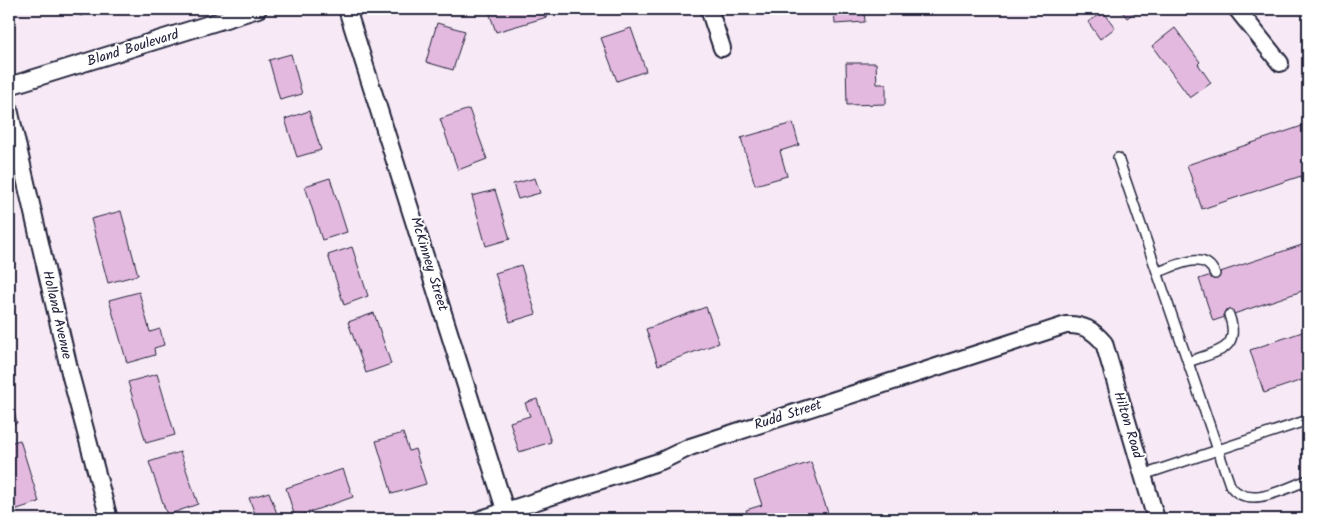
<svg xmlns="http://www.w3.org/2000/svg" width="1317" height="528" viewBox="0 0 1317 528" font-family="Kalam,sans-serif">
<style>
.building{fill:#e4b9e0;stroke:#22223b}
.lines{fill:none;stroke-linecap:round;stroke-linejoin:round}
.service-casing{stroke:#22223b;stroke-width:12}
.minor-casing{stroke:#22223b;stroke-width:20}
.service{stroke:#fff;stroke-width:9}
.minor{stroke:#fff;stroke-width:16}
.labels{text-anchor:middle;dominant-baseline:central;stroke-width:4;stroke-linejoin:round;paint-order:stroke}
.street-label{font-size:14px;fill:#22223b;stroke:#fff}
</style>
<rect width="100%" height="100%" fill="#f7eaf6"/>
<filter id="ink" filterUnits="userSpaceOnUse"><feTurbulence type="fractalNoise" baseFrequency=".02" numOctaves="2"/><feDisplacementMap in="SourceGraphic" scale="10" xChannelSelector="R" yChannelSelector="G"/><feConvolveMatrix kernelMatrix="1 2 1 2 8 2 1 2 1" color-interpolation-filters="sRGB"/></filter>
<g filter="url(#ink)">
<!-- building -->
<g class="building">
<polygon points="78,9 96,9 96,10 80,16"/>
<polygon points="488,9 544,9 547,17 496,32"/>
<polygon points="834,9 864,9 865,22 835,24"/>
<polygon points="1120,9 1139,9 1127,18"/>
<polygon points="1104,12 1115,28 1100,39 1088,22"/>
<polygon points="437,23 465,31 453,70 426,62"/>
<polygon points="631,28 646,71 617,81 601,38"/>
<polygon points="1175,28 1200,62 1198,64 1211,83 1190,98 1152,46"/>
<polygon points="291,54 302,94 280,100 269,60"/>
<polygon points="846,63 876,63 877,84 886,84 886,104 847,105"/>
<polygon points="469,109 487,159 458,170 440,119"/>
<polygon points="309,111 321,150 297,157 285,119"/>
<polygon points="793,123 799,145 780,151 787,176 755,185 741,138"/>
<polygon points="1308,124 1308,197 1301,176 1202,209 1187,165"/>
<polygon points="330,178 347,232 322,240 305,186"/>
<polygon points="535,178 540,193 518,199 513,184"/>
<polygon points="495,190 510,239 486,246 472,196"/>
<polygon points="121,211 138,275 108,283 91,219"/>
<polygon points="1308,243 1308,289 1213,321 1199,279"/>
<polygon points="352,247 368,296 344,305 328,255"/>
<polygon points="521,265 536,314 510,322 495,273"/>
<polygon points="139,292 150,332 160,329 164,345 154,348 155,355 127,363 109,300"/>
<polygon points="706,307 719,343 658,365 646,329"/>
<polygon points="374,313 391,364 366,373 348,322"/>
<polygon points="1308,330 1308,378 1264,393 1250,350"/>
<polygon points="157,374 175,435 146,443 128,382"/>
<polygon points="9,392 17,423 9,425"/>
<polygon points="537,399 551,442 519,452 510,422 530,416 525,403"/>
<polygon points="403,433 409,451 415,449 426,484 392,494 376,441"/>
<polygon points="20,440 39,502 11,511 9,504 9,443"/>
<polygon points="180,452 198,504 167,515 149,462"/>
<polygon points="811,462 830,519 749,519 746,510 762,505 754,481"/>
<polygon points="343,469 353,497 295,517 286,488"/>
<polygon points="269,492 279,519 257,519 249,498"/>
</g>
<g class="lines">
<defs>
<g id="service">
<path d="M 1118,158 L 1230,485 C 1247,511 1286,488 1308,480"/>
<path d="M 1158,272 C 1176,266 1205,249 1215,274"/>
<path d="M 1188,362 C 1216,351 1242,351 1229,315"/>
<polyline points="1143,475 1308,420"/>
</g>
<g id="minor">
<polyline points="347,9 508,519"/>
<polyline points="709,9 722,48"/>
<polyline points="1237,9 1280,63"/>
<polyline points="9,86 258,9"/>
<polyline points="9,109 71,377 109,519"/>
<path d="M 481,519 L 661,461 L 690,447 L 1066,325 C 1083,324 1093,330 1104,343 L 1156,519"/>
</g>
</defs>
<!-- service casing -->
<use href="#service" class="service-casing"/>
<!-- minor casing -->
<use href="#minor" class="minor-casing"/>
<!-- service -->
<use href="#service" class="service"/>
<!-- minor -->
<use href="#minor" class="minor"/>
</g>
</g>
<g class="labels">
<!-- street labels -->
<g class="street-label">
<text transform="translate(133 48) rotate(-17)">Bland Boulevard</text>
<text transform="translate(429 264) rotate(73)">McKinney Street</text>
<text transform="translate(57 315) rotate(77)">Holland Avenue</text>
<text transform="translate(788 415) rotate(-18)">Rudd Street</text>
<text transform="translate(1128 425) rotate(73)">Hilton Road</text>
</g>
</g>
<!-- margin -->
<rect width="1317" height="528" fill="none" stroke="#fff" stroke-width="30"/>
<rect x="15" y="15" width="1287" height="498" fill="none" stroke="#22223b" stroke-width="2" filter="url(#ink)"/>
</svg>
